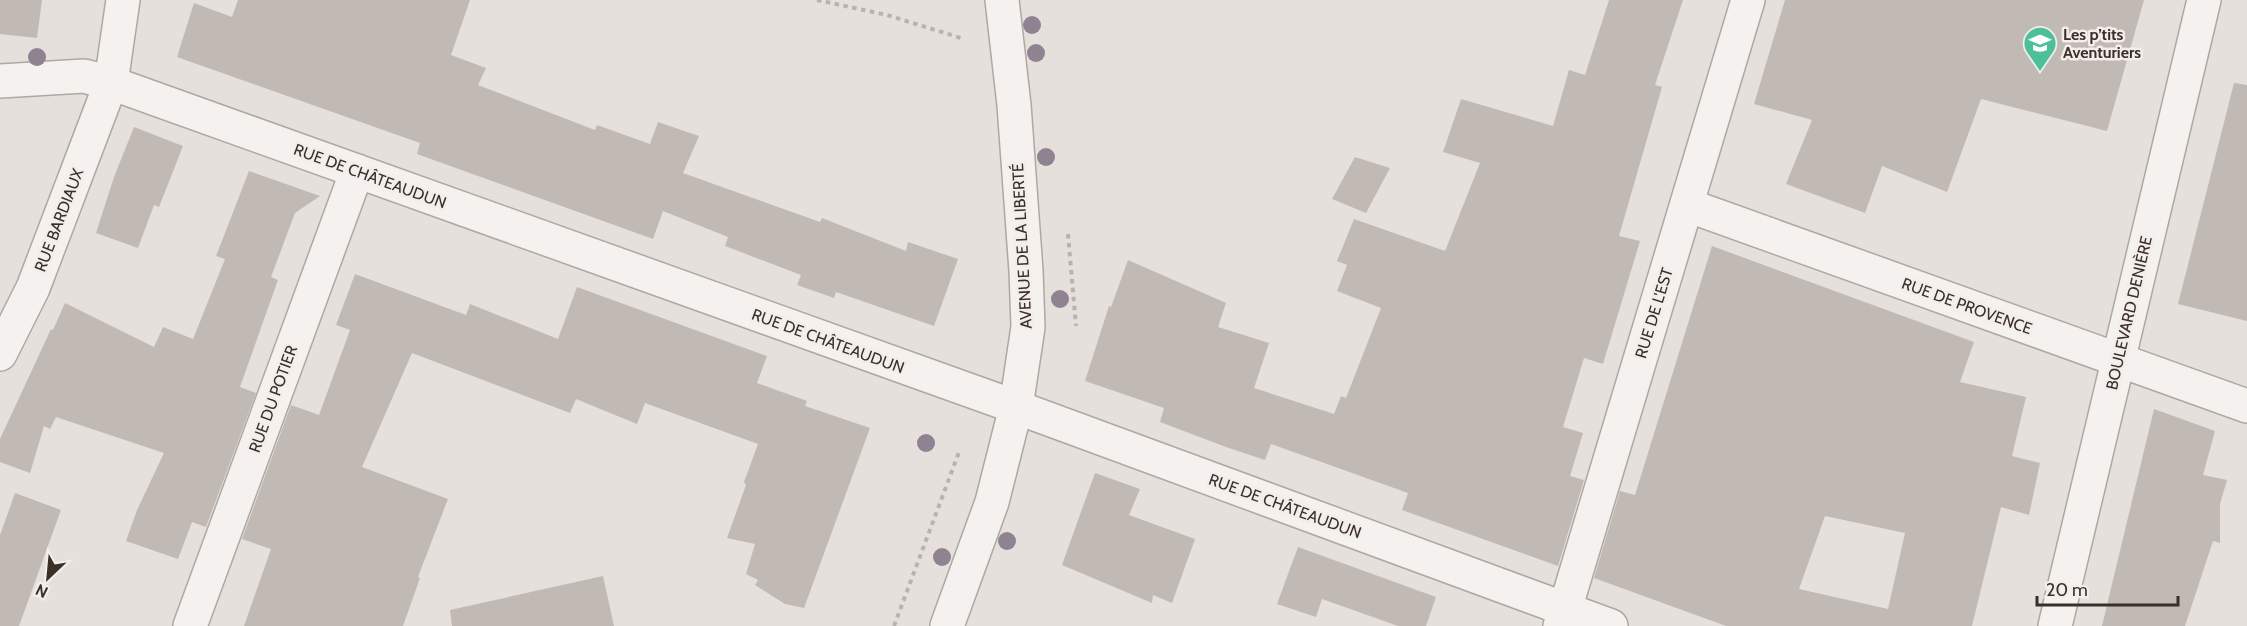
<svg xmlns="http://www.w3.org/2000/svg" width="2247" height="626" viewBox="0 0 2247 626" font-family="Cabin,sans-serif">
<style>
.building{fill:#c1bab4;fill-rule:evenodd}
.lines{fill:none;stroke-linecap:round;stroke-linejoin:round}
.minor-casing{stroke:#aea8a2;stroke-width:36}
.path{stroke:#b8b3ae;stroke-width:4;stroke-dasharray:4.5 4.5;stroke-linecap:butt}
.minor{stroke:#f4f1ee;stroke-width:33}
.tree{fill:#8f8291}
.labels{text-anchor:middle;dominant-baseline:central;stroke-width:5;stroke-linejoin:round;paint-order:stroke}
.poi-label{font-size:16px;font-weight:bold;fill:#3a3027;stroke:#f3eeeb;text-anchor:start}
.street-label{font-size:16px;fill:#3a3027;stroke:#f3eeeb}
</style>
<rect width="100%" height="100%" fill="#e5e0dc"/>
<!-- building -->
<g class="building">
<polygon points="0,0 42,0 37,38 0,34"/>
<polygon points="238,0 470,0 451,55 486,68 478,85 595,130 597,125 650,144 658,122 699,136 683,173 820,222 822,218 906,251 908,242 958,259 934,326 836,292 834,298 797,285 801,275 725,246 728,237 663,211 653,239 417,154 420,143 177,57 194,3 232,17"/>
<polygon points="1609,0 1683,0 1655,85 1662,87 1619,236 1640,241 1603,364 1584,358 1563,427 1583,433 1570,476 1584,480 1558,566 1402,510 1408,493 1271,444 1265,460 1226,447 1160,422 1164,408 1085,381 1109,306 1111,307 1128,260 1226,303 1218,327 1269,343 1254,388 1334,414 1341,396 1346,398 1381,308 1337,291 1347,265 1337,261 1354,219 1445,251 1480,163 1443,152 1461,99 1553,126 1569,70 1585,75"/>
<polygon points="1785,0 2144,0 2107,131 1981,99 1947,192 1882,166 1865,213 1786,184 1812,120 1754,104"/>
<polygon points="2234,83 2247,85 2247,321 2178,304"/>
<polygon points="134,127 183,146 159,207 154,205 138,248 96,233 114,177"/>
<polygon points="1355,157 1390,168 1366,213 1332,199"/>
<polygon points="249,171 320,196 295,213 271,277 278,280 240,387 256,393 206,527 192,522 178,559 126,541 137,510 164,453 56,417 50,429 44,426 30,473 0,462 0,439 51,329 53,330 65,303 154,347 163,327 193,339 225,259 216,256"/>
<path d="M 1712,246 L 1974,342 L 1960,382 L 2026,397 L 2012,456 L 2040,463 L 2029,515 L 2001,507 L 1972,626 L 1726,626 L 1594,578 L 1620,491 L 1635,495 ZM 1825,516 L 1905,533 L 1888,609 L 1799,589 Z"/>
<polygon points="355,274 466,315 470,304 558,339 577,287 767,356 757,383 807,401 805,406 870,428 804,608 785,604 755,585 758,580 746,574 755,544 727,538 746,485 744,482 758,444 645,403 637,424 576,399 570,413 412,353 362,467 448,499 418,577 420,578 403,626 244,626 271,549 242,539 291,405 319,415 350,330 336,325"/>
<polygon points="2154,409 2215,431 2203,475 2227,480 2220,504 2220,543 2213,541 2185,626 2102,626"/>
<polygon points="1095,473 1140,489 1129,515 1195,539 1172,603 1153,595 1152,603 1062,565"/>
<polygon points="15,493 61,510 19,626 0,626 0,535"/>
<polygon points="1298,547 1436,597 1426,626 1398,626 1322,599 1316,617 1277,604"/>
<polygon points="603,576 614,626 452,626 450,610"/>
</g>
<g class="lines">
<defs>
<g id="minor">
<polyline points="0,81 84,76 111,83 1016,407 1611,626"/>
<polyline points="1687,205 2247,406"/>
<polyline points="0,354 33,288 111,83 123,0"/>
<polyline points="190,626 357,171"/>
<polyline points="947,626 992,502 1016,407 1028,327 1026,271 1014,105 1002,0"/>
<polyline points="1560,626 1748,0"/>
<polyline points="2055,626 2204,0"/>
</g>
</defs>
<!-- minor casing -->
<use href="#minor" class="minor-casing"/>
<!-- path -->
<g class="path">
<polyline points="817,0 887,15 964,39"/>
<polyline points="1068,234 1076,326"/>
<polyline points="894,626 959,452"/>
</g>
<!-- minor -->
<use href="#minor" class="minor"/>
</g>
<!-- trees -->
<g class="tree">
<circle cx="1032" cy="25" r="9"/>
<circle cx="1036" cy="53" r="9"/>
<circle cx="37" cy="57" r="9"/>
<circle cx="1046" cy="157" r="9"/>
<circle cx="1060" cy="299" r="9"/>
<circle cx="926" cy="443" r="9"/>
<circle cx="1007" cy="541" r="9"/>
<circle cx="942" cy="557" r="9"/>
</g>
<!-- icons -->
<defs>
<symbol id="school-pin" viewBox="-11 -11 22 30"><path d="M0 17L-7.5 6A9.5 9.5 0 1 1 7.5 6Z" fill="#4bc09a" stroke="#f3eeeb"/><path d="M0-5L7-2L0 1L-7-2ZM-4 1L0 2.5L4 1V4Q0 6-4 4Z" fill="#fff"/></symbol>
</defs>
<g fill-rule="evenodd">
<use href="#school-pin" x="2021" y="24" width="38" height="52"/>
</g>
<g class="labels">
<!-- poi labels -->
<g class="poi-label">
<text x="2063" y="34">Les p’tits<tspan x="2063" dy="18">Aventuriers</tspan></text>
</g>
<!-- street labels -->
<g class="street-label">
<text transform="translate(370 176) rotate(20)">RUE DE CHÂTEAUDUN</text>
<text transform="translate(59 220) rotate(-69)">RUE BARDIAUX</text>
<text transform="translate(1022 246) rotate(-93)">AVENUE DE LA LIBERTÉ</text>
<text transform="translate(1967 306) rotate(20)">RUE DE PROVENCE</text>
<text transform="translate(1654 313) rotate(-73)">RUE DE L'EST</text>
<text transform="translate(2129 313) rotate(-77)">BOULEVARD DENIÈRE</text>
<text transform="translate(828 341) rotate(20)">RUE DE CHÂTEAUDUN</text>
<text transform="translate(273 399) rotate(-70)">RUE DU POTIER</text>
<text transform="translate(1285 506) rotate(20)">RUE DE CHÂTEAUDUN</text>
</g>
</g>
<!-- north arrow -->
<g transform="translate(48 578) rotate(206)" stroke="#f3eeeb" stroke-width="4.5" paint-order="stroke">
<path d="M0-4.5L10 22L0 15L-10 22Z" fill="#3a3027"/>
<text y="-9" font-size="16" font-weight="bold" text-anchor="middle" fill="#3a3027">N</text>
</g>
<!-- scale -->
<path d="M2037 596v9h141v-9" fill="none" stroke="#3a3027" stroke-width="3"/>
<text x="2046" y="596" font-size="18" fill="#3a3027" stroke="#f3eeeb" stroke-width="4.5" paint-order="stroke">20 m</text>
</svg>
